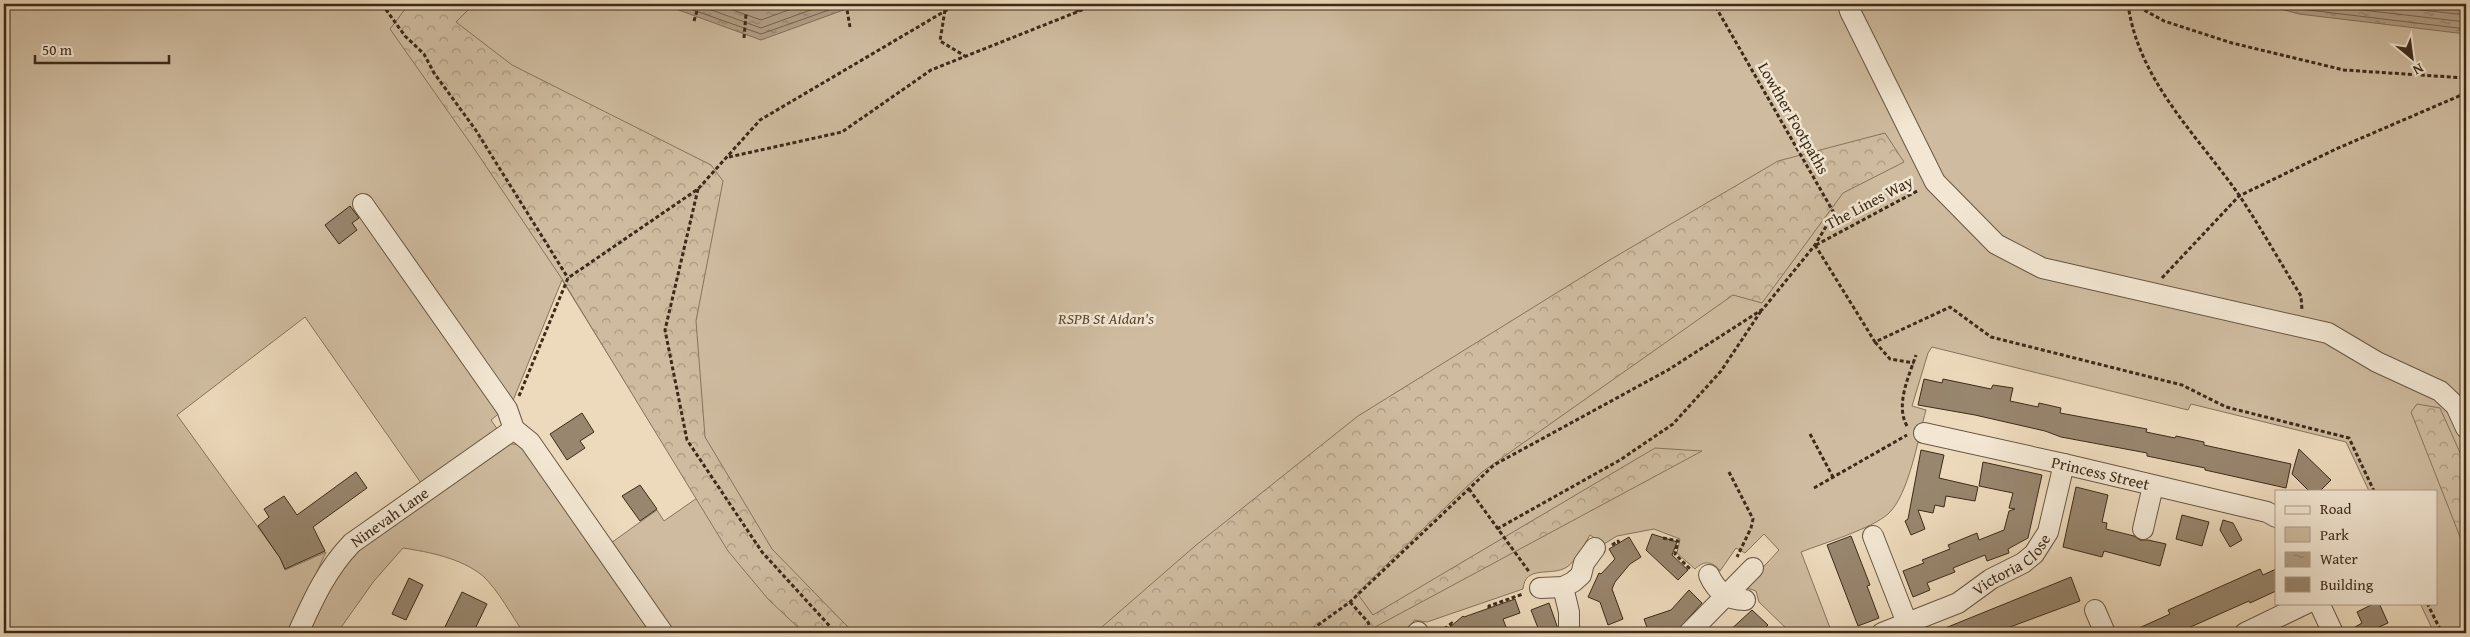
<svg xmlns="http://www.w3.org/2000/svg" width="2470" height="637" viewBox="0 0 2470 637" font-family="'Gentium Book Plus',serif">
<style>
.green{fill:#cfbca0;stroke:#86745c}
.forest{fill:url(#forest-crowns);stroke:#86745c}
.water{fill:url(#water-ripples);stroke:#82705a}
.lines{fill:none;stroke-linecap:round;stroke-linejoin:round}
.shore{stroke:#76644f;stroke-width:1}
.building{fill:#98866e;stroke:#3c2b19}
.minor-casing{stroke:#685742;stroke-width:22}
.path{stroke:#3c2b19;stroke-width:3;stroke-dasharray:4 2.5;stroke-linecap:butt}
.minor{stroke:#f3e7d3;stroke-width:20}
.labels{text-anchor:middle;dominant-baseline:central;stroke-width:5;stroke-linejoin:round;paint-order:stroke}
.street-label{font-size:16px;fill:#3c2b19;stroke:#f3e7d3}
.park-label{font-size:16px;font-style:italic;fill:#594834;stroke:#f3e7d3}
</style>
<defs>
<pattern id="forest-crowns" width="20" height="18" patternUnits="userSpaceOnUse" patternTransform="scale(1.25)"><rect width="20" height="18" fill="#cfbca0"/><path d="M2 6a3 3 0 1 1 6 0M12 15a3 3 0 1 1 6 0" fill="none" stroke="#a99982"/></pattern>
<pattern id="water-ripples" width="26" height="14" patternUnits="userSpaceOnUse" patternTransform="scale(1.25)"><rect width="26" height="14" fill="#b19e85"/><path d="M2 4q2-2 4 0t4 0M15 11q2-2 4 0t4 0" fill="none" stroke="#91816c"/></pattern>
</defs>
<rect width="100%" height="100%" fill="#eddabc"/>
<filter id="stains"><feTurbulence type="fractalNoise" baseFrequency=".004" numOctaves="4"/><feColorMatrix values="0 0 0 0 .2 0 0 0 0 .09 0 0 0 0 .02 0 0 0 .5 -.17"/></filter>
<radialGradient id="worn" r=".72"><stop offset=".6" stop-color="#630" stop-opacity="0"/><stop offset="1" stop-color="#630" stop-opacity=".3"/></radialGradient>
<!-- green -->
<g class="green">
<path d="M 4,4 L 2466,4 L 2466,633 L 2434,633 L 2420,603 L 2436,603 L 2436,491 L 2369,491 L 2346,442 L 2191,404 L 2188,410 L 1932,347 L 1928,353 L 1912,406 L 1926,410 C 1918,438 1909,495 1888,514 C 1871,529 1824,543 1801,552 L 1832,633 L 1791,633 L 1759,602 L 1756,591 L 1745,587 L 1779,550 L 1764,534 L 1745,553 L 1736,548 L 1720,571 C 1713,561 1704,560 1695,569 L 1677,553 L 1680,539 L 1654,529 L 1617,536 L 1604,544 L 1590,535 C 1584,545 1576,561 1567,567 C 1552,577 1525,564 1523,589 L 1427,622 L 1414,620 L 1410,633 L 675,633 L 611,543 L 657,510 L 664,521 L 697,498 L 562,280 L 512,403 L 491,420 L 498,430 L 421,483 L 305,317 L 177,415 L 281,559 L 285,570 L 326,552 L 289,633 L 4,633 Z"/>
<path d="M 506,443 L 520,445 L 561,496 L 651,633 L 524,633 C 511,615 499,591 483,576 C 461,558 429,552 403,548 L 374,581 L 337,633 L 304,633 L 342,560 Z"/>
</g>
<!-- forest -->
<g class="forest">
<polygon points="409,4 474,4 456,22 512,65 711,165 723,181 696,321 705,437 772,549 847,626 856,633 804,633 768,599 728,551 562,279 473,147 390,29"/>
<polygon points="1885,133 1904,162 1843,193 1762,303 1733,295 1482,472 1357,593 1373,615 1655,448 1702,451 1364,633 1095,633 1195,546 1358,416 1608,261 1778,161"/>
<polygon points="2417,404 2440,408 2466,466 2466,552 2411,412"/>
</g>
<!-- water -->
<g class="water">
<polygon points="662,4 860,4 761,40"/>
<polygon points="2262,4 2466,4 2466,34 2299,14"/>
</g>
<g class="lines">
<!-- shore -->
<g class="shore">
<polyline points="676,4 761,34 846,4"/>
<polyline points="695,4 761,28 827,4"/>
<polyline points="716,4 761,20 805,4"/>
<polyline points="2281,4 2300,9 2466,29"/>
<polyline points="2310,4 2466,22"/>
<polyline points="2367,4 2466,15"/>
</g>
</g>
<!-- building -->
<g class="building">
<polygon points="350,206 359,218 352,223 357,230 339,244 325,225"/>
<polygon points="1924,379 1942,383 1943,379 1991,389 1993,385 2013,388 2010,401 2038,407 2039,403 2061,408 2060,413 2147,429 2146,432 2175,438 2176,436 2204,442 2204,445 2291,464 2286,488 2205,470 2205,468 2147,456 2147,453 2061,437 2045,431 1975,415 1918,405"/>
<polygon points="582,413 594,432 580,441 585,448 567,460 550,434"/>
<polygon points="2299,449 2331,480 2320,491 2309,491 2292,474"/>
<polygon points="1921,450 1944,455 1939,478 1978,487 1975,501 1946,496 1944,507 1935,505 1933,513 1918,510 1925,529 1911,535 1905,521 1908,519"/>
<polygon points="1983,462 2042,475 2028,538 2008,549 2009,553 1987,561 1985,555 1953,568 1955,572 1927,583 1930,590 1913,597 1903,571 1924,563 1922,560 1950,549 1948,545 1977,533 1979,540 2004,530 2009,511 2015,509 2009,508 2013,493 1979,486"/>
<polygon points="356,472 367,488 313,527 325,551 285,569 280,558 258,526 269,517 264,509 284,496 297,515"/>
<polygon points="640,485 657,509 640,521 622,496"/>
<polygon points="2076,487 2108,495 2102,522 2107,523 2106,529 2134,536 2140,540 2148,540 2166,544 2160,566 2104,551 2102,557 2063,547"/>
<polygon points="2182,515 2209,522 2202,546 2176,539"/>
<polygon points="2223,520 2233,523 2242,540 2230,547 2220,530"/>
<polygon points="1652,534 1677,542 1672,555 1688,570 1678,580 1646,550"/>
<polygon points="1851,536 1870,585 1867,586 1879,618 1858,626 1827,545"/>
<polygon points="1629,537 1641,557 1630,564 1615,582 1612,589 1623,619 1608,625 1600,602 1588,597 1599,573 1601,574 1615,559 1609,549"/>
<polygon points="2260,569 2263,575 2276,569 2276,591 2250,603 2249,601 2177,633 2128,633 2170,614 2168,610"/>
<polygon points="2071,577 2080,601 1994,633 1933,633"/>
<polygon points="409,578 423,585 406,620 392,614"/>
<polygon points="1689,590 1702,603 1677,631 1675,633 1649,633 1644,619 1671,610"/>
<polygon points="462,592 487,604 473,633 442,633"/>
<polygon points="1515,599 1520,613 1503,619 1506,627 1490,633 1443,633 1463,616 1464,617"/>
<polygon points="1549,603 1557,626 1557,633 1540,633 1531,610"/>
<polygon points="2375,603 2379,603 2388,623 2379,627 2381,633 2345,633 2362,623 2357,612"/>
<polygon points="1752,610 1768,625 1760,633 1727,633"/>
</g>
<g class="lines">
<defs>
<g id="minor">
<polyline points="1848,4 1850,11 1935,182 1996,244 2042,268 2328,333 2377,362 2440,391 2456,406 2466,428"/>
<polyline points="363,204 507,409 514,429 530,442 663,633"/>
<path id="s1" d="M 1924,433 L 2064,464 L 2267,512 L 2276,517"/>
<polyline points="2143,529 2153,486"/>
<polyline points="1873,536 1907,623"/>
<path d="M 1709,575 C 1716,591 1728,600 1745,600"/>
<polyline points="1563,587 1569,612 1569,633"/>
<polyline points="1540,588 1563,587 1573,582 1581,575 1584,563 1595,548"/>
<polyline points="2319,603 2333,633"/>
<polyline points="2095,610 2105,633"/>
<path id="s2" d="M 298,633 C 313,600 326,570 352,543 L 514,429"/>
<polyline points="1417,633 1418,632"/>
<polyline points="1689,633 1753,568"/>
<path id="s3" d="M 1882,633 L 1958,603 L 1991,579 L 2023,563 L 2034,554 L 2048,532 L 2064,464"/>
<polyline points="2245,633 2307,603"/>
</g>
</defs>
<!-- minor casing -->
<use href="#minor" class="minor-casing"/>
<!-- path -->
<g class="path">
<polyline points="382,4 405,36 424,54 434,73 475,129 568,278"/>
<polyline points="846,4 850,27"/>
<polyline points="1074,4 1078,12"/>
<path d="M 2128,4 C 2138,80 2197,135 2239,195 C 2261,228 2280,262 2301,296 L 2302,310"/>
<polyline points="2133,4 2164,21 2232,43 2344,70 2466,78"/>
<polyline points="945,10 940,41 965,56"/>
<polyline points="694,21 699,4"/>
<polyline points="744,38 746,14"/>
<polyline points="729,157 842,132 931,70 1097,4"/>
<polyline points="698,189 665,330 687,440 762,552 836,633"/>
<polyline points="1815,245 1875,342 1950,307 1991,337 2182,385 2226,407 2349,438 2374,491"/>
<polyline points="1816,245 1919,190"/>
<polyline points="2162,278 2239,196 2336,149 2466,93"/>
<polyline points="1875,342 1890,359 1914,363"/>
<polyline points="519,396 568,278 698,189 760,120 957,4"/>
<path d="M 1907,426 C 1895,405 1909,376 1916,355"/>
<polyline points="1810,434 1833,477"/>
<polyline points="1729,472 1753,519 1751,528 1737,557"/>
<polyline points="1814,488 1907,435"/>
<polyline points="1469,489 1530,573"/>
<polyline points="1497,529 1620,460 1673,424 1721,371 1761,311"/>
<polyline points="1663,538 1678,541 1675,554 1691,570"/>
<polyline points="1612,545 1618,541 1619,543"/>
<polyline points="1350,602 1368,622 1372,633"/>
<polyline points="2427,603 2442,633"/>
<polyline points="1489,608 1489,606 1523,594"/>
<polyline points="1307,633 1350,602 1494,465 1668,370 1763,309 1815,245 1834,213 1714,4"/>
<polyline points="1439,633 1452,623 1453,624"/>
</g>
<!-- minor -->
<use href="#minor" class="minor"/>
</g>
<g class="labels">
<!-- street labels -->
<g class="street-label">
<text transform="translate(1794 118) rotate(60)">Lowther Footpaths</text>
<text transform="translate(1869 202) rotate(-28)">The Lines Way</text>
<text stroke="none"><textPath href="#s1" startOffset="181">Princess Street</textPath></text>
<text stroke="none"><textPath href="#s2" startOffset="151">Ninevah Lane</textPath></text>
<text stroke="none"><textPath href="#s3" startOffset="148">Victoria Close</textPath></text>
</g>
<!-- park labels -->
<g class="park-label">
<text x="1106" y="318">RSPB St Aidan's</text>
</g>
</g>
<!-- margin -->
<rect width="2470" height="637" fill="none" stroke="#eddabc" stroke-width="20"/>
<rect x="5" y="5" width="2460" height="627" fill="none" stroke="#3c2b19" stroke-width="2.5"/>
<rect x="10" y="10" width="2450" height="617" fill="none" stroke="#3c2b19"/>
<!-- legend -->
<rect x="2275" y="490" width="162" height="115" fill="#f3e7d3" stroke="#aa9c89"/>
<rect x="2285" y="506" width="25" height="8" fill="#f3e7d3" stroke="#aa9c89"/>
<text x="2320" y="514" font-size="15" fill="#3c2b19">Road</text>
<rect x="2285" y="527" width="25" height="15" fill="#cfbca0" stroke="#aa9c89"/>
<text x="2320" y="540" font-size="15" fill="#3c2b19">Park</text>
<rect x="2285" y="552" width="25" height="15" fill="url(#water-ripples)" stroke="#aa9c89"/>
<text x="2320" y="564" font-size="15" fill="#3c2b19">Water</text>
<rect x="2285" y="577" width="25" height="15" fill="#98866e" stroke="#aa9c89"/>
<text x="2320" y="590" font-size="15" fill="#3c2b19">Building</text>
<!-- north arrow -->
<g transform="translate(2412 58) rotate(151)" stroke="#f3e7d3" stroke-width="4" paint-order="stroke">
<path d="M0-4L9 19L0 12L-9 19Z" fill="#3c2b19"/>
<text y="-8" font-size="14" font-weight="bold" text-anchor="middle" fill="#3c2b19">N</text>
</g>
<!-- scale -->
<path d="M35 55v8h134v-8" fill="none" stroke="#3c2b19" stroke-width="2.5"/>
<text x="42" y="55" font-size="15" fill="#3c2b19" stroke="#f3e7d3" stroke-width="4" paint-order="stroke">50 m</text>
<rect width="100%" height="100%" filter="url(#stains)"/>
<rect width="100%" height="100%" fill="url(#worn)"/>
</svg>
